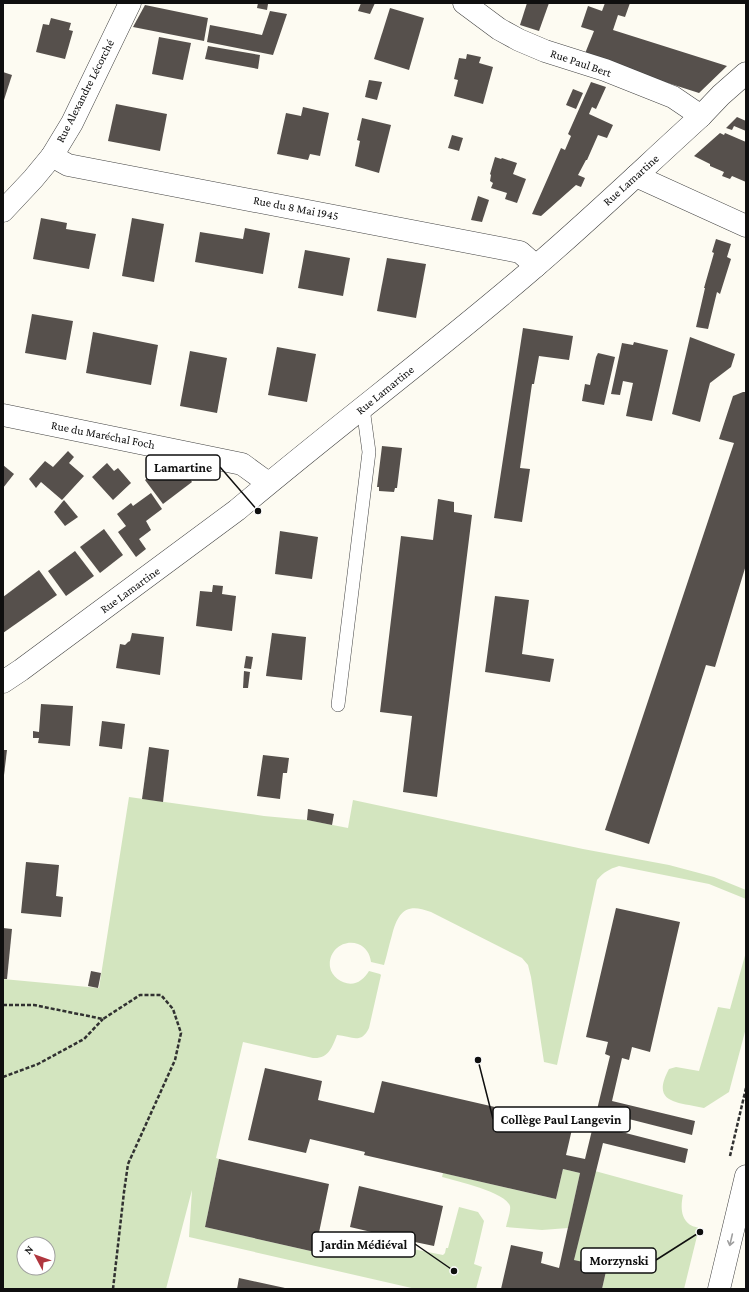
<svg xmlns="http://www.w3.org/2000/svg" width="749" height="1292" viewBox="0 0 749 1292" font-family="'Crimson Pro',serif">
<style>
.green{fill:#d3e5bf;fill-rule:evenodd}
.building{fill:#56504c}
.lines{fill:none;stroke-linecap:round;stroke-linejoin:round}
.service-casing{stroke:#424242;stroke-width:14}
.minor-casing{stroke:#424242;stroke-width:23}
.tertiary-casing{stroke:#424242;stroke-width:23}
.path{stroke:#313131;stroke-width:2.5;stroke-dasharray:4 2;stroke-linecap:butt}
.service{stroke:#fff;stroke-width:13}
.minor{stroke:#fff;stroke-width:22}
.tertiary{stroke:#fff;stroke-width:22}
.oneway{stroke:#9f9f9f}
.labels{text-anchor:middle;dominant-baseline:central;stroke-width:4;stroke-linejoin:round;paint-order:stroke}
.street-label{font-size:12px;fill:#0f0f0f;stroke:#fff}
.leader{fill:none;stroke:#0f0f0f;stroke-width:1.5}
.callout-dot{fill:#0f0f0f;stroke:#fff;stroke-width:1.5}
.callout{fill:#fff;stroke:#0f0f0f;stroke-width:1.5}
.callout-label{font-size:13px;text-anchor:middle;font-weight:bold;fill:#0f0f0f}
</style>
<rect width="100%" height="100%" fill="#fdfbf2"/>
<!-- green -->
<g class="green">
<path d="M 129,797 L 264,816 L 307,820 L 348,828 L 353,800 L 583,849 L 669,865 L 714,877 L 746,890 L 746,899 L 709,884 L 619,866 C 609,869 604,872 597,880 L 557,1065 L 544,1062 L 531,977 L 528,965 L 522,958 L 431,912 C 406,902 398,912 392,935 C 389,945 387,955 384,965 L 371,962 C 370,954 366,947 358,944 C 343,939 328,951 330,967 C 332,980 350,989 361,980 C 364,978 367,974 369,971 L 380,974 L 381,975 L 369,1028 C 361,1045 351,1036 337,1035 C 332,1048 328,1059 313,1058 L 243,1042 L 216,1158 L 219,1159 L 205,1227 L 315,1252 L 327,1252 L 338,1242 L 342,1235 L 443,1255 L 445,1253 L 446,1248 L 448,1248 L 459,1207 L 478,1212 L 484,1221 L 474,1264 L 482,1267 L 476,1289 L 416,1289 L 189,1237 L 192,1190 L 166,1289 L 3,1289 L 3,979 L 99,988 ZM 24,1244 L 48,1244 L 48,1268 L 24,1268 Z"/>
<path d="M 746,952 L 746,1028 L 729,1092 L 704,1108 C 678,1102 650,1104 669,1069 L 676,1067 L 699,1071 L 718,1007 L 730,1009 Z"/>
<path d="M 563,1169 L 580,1173 L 568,1228 L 542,1230 L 506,1227 C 507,1221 511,1212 510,1206 C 506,1192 456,1181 442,1177 L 443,1173 L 556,1199 Z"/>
<path d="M 595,1171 L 683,1195 C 681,1204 680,1217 689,1224 C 691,1226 696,1227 699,1228 L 684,1289 L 602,1289 L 607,1267 L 574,1260 Z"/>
</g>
<!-- building -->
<g class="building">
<polygon points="258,3 268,4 267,10 257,8"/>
<polygon points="361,3 375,3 370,14 358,11"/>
<polygon points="527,3 549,3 539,31 520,25"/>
<polygon points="605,3 630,3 625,17 618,15 613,30 727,66 699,93 584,56 594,31 581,27 588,6 602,11"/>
<polygon points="145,5 208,18 204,41 133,27"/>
<polygon points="390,8 424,18 409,70 374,59"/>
<polygon points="270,11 287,14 273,55 207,42 210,25 262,35"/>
<polygon points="51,18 71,23 69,30 73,31 65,59 36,52 43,24 49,25"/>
<polygon points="159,37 191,43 183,80 152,74"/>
<polygon points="208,46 260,55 258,69 205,59"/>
<polygon points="467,54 481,57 479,63 493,67 483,104 454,96 458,80 454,79 459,58 466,59"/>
<polygon points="3,72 12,75 3,103"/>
<polygon points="369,80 382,82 377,100 365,97"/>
<polygon points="591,82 606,87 596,109 592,107 589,114 613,125 607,138 598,135 587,160 586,160 578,175 585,178 581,187 576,185 541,216 532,214 561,148 565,150 571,136 568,134"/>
<polygon points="573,89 583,93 576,109 566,105"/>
<polygon points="116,104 167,114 160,151 108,141"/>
<polygon points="303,107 329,113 320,156 310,154 308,160 277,154 286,113 301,116"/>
<polygon points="737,117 746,121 746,131 734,126 732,130 726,128"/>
<polygon points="362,118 391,125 379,173 355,166 360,141 357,140"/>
<polygon points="720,133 724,135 725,133 746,142 746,182 732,176 730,179 722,176 724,172 710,166 710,164 694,156"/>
<polygon points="452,135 463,138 459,151 448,148"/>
<polygon points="495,157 501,159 502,158 517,163 513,174 526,179 517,203 505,199 507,193 491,188 493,183 490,181 491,175 490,174"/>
<polygon points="478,196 489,200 482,222 471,220"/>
<polygon points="41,218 67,223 66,229 96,234 89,269 33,259"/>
<polygon points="132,218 164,224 154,282 122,276"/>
<polygon points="245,228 270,233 263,274 195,262 200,232 243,239"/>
<polygon points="716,239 731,244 727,257 731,259 720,294 717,292 708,329 696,327 705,288 704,288 714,253 712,252"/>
<polygon points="305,250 350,258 343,296 298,288"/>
<polygon points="387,258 426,264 416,318 377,311"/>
<polygon points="32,314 73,321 66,360 25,353"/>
<polygon points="523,328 573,336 569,360 539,356 534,384 532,384 520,468 530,469 522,522 494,518"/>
<polygon points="93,332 158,345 151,385 86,373"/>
<polygon points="690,337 735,354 731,367 710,383 700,422 672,414"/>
<polygon points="634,342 668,350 652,421 626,416 633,383 623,381 620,395 611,394 622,343 633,345"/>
<polygon points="277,347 316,354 307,402 268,395"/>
<polygon points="190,351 227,358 217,413 180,406"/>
<polygon points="598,353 615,357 604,405 582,401 585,384 590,385 596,357"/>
<polygon points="743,392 746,392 746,565 715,667 706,665 649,844 605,830 734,443 719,439 733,396"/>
<polygon points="382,446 402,448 397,488 395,488 394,492 379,491 379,487 377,487"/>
<polygon points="68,451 74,457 69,463 84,476 62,500 41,482 36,488 29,479 45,461 53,467"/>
<polygon points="107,463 114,471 118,468 131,483 113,500 92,477"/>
<polygon points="3,465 14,474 3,488"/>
<polygon points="164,465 183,469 192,482 163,504 145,480"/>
<polygon points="151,493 162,509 146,521 151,530 139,539 146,549 136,557 118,532 126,526 117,514 131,503 133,506"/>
<polygon points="438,499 454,502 454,512 472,515 437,797 403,792 412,716 380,712 401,536 433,540"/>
<polygon points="64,500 78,517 65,526 54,512"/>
<polygon points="104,529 123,555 100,573 80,547"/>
<polygon points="280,531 318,537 312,579 275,574"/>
<polygon points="75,551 94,576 66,596 48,571"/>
<polygon points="39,570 57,595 3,633 3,597"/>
<polygon points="213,585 223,586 222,594 236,596 232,631 196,626 200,591 212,592"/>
<polygon points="495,596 529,600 522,654 554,659 550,682 485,672"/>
<polygon points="132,633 164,637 160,675 116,668 120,644 125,645 128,642 130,641"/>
<polygon points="272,633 306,637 302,680 266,676"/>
<polygon points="246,656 253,657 251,669 244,668"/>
<polygon points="244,671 250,672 248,688 243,688"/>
<polygon points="41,704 73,706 70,746 38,743 39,738 33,738 33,731 39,732"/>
<polygon points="102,721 125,724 122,749 99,746"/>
<polygon points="149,747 169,750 163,802 142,799"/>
<polygon points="3,750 7,750 4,775 3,775"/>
<polygon points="263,755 289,758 287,773 283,773 280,799 257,796"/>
<polygon points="308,809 334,814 332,825 307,820"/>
<polygon points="26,862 59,865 56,896 63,897 61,917 21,913"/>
<polygon points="616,908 680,922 650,1052 632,1047 629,1060 622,1058 612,1101 695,1121 692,1135 609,1114 606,1128 688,1149 685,1163 603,1143 574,1260 607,1267 602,1289 501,1289 511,1245 543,1252 541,1263 559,1268 580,1173 563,1169 556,1199 364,1155 365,1152 310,1139 306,1153 248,1140 265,1068 322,1081 318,1100 374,1113 382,1081 573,1125 566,1155 585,1159 610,1056 605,1054 608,1042 586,1037"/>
<polygon points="3,928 12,929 7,979 3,979"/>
<polygon points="91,971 101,973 98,988 88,986"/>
<polygon points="219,1159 329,1184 315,1252 205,1227"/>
<polygon points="359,1186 443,1206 434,1246 391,1237 391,1239 379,1237 380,1234 350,1227"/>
<polygon points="239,1278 285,1288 285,1289 237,1289"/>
</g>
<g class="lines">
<defs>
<polyline id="service" points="338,705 369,452 363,408"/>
<g id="minor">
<polyline points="464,3 499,29 519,40 545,51 605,70 673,97 701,116"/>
<polyline points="52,156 68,165 520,252 536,266"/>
<polyline points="636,176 746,226"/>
<polyline points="3,211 33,179 52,156 72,123 130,3"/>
<polyline points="3,415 242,464 268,483"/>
<polyline points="719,1289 746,1176"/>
</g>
<path id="tertiary" d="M 3,682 L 21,670 L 237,510 C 335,427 439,350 536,266 C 592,218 646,166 701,116 L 721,95 L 746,73"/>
</defs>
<!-- service casing -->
<use href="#service" class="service-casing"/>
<!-- minor casing -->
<use href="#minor" class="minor-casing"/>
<!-- tertiary casing -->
<use href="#tertiary" class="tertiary-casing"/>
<!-- path -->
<g class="path">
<polyline points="3,1005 34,1005 103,1019 140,995 161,995 173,1009 181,1033 175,1060 128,1164 124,1192 113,1289"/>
<polyline points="3,1077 38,1064 84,1039 103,1019"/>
<polyline points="730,1156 746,1088"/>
</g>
<!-- service -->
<use href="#service" class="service"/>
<!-- minor -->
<use href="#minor" class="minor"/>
<!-- tertiary -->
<use href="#tertiary" class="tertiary"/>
</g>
<!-- one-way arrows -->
<defs><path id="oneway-shaft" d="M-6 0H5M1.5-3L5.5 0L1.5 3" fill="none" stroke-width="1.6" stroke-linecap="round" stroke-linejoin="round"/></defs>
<use class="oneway" href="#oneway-shaft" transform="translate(731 1240) rotate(103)"/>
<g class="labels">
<!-- street labels -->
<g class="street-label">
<text transform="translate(581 63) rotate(19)">Rue Paul Bert</text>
<text transform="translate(85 91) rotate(-63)">Rue Alexandre Lécorché</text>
<text transform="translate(631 180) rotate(-42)">Rue Lamartine</text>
<text transform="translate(296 208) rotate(11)">Rue du 8 Mai 1945</text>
<text transform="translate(385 390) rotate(-39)">Rue Lamartine</text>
<text transform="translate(103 435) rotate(11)">Rue du Maréchal Foch</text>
<text transform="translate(130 590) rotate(-36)">Rue Lamartine</text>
</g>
</g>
<!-- callouts -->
<path class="leader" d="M258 511L220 467M478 1060L493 1119M454 1271L415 1244M700 1232L656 1260"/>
<g class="callout-dot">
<circle cx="258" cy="511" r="4"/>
<circle cx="478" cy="1060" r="4"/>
<circle cx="454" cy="1271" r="4"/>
<circle cx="700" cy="1232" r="4"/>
</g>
<g class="callout">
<rect x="146" y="455" width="74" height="25" rx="4"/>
<rect x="493" y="1107" width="137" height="25" rx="4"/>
<rect x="312" y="1232" width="103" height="25" rx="4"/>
<rect x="581" y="1248" width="75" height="25" rx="4"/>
</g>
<g class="callout-label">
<text x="183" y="472">Lamartine</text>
<text x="561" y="1124">Collège Paul Langevin</text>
<text x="364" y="1249">Jardin Médiéval</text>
<text x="619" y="1265">Morzynski</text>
</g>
<!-- border -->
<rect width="749" height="1292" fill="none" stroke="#0f0f0f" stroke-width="8"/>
<!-- north arrow -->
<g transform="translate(36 1256) rotate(311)"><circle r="19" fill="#ffffff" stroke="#9f9f9f"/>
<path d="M0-3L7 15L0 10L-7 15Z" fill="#b0363e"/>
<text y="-6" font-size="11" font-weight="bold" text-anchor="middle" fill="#0f0f0f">N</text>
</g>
</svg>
